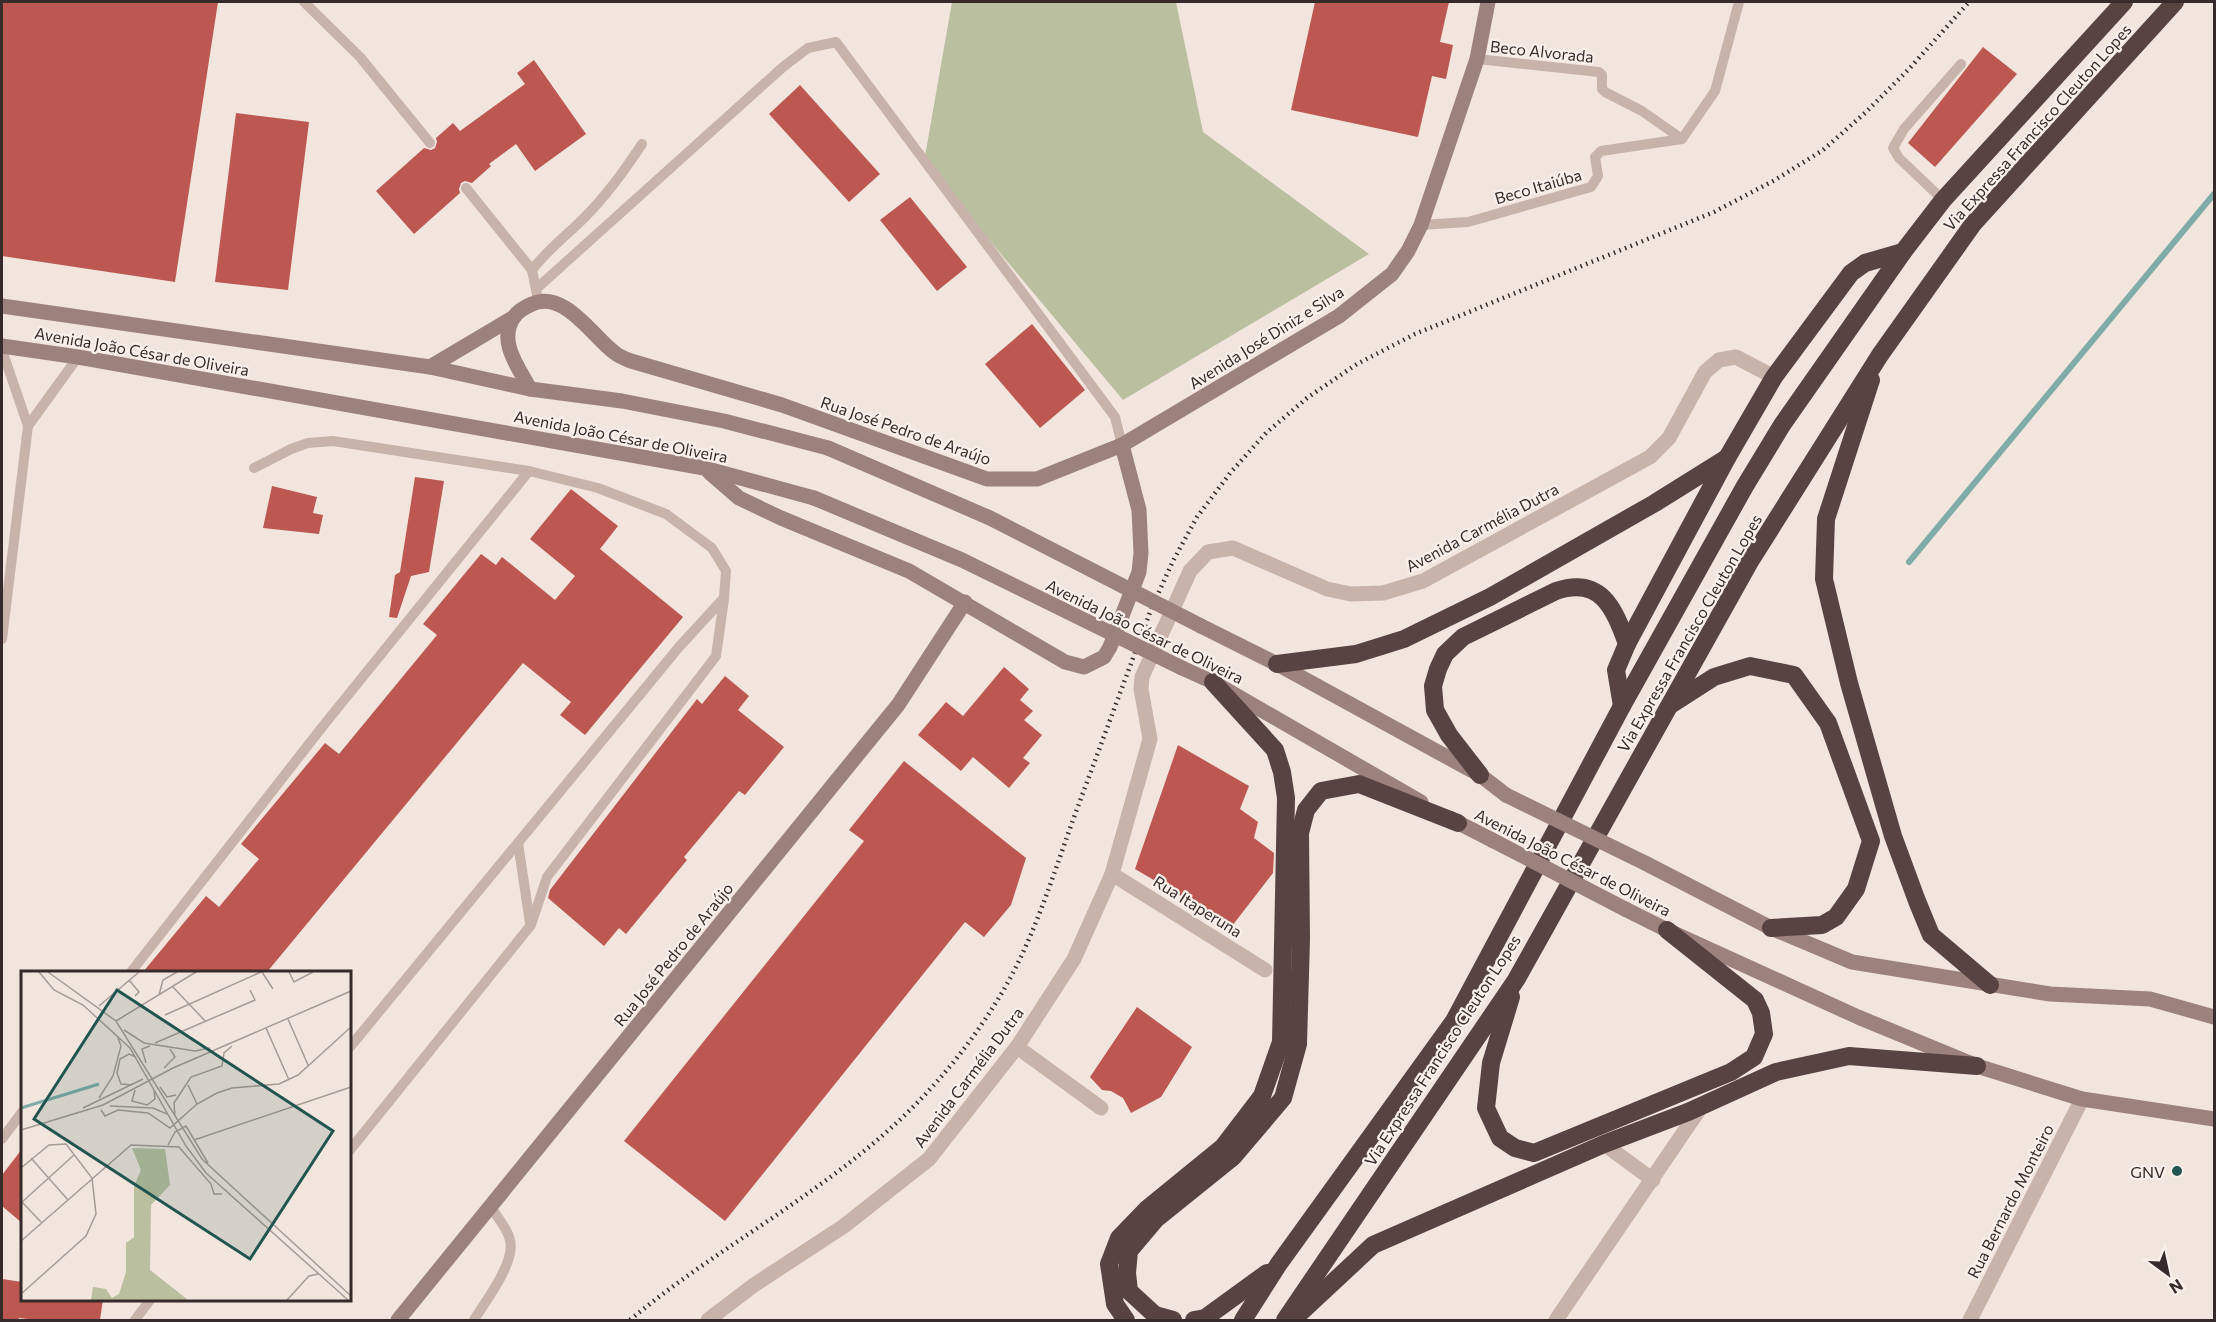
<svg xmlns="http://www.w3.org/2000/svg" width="2216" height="1322" viewBox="0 0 2216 1322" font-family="Commissioner,sans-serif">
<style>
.green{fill:#babf9f}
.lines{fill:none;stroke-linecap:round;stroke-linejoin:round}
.stream{stroke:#7faca6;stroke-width:6}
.building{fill:#bc5851}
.lane{stroke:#c8b3ab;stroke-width:10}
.street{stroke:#c8b3ab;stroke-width:15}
.secondary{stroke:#9c827c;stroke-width:15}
.highway{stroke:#574442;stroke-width:18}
.rail{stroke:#362b2a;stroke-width:4.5;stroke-dasharray:1.5 4.5;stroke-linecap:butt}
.secondary-bridge{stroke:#9c827c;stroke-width:15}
.poi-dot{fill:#22554f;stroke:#f9f0eb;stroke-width:2}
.labels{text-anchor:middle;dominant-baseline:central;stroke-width:4.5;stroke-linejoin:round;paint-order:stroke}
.street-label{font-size:16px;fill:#362b2a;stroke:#f9f0eb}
.poi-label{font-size:16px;fill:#362b2a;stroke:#f9f0eb;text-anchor:end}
.inset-river{fill:none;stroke:#7faca6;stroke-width:3}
.inset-road{fill:none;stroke:#a69b96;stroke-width:1.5}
.view{fill:#22554f;fill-opacity:0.15;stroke:#22554f;stroke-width:3}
.inset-edge{fill:none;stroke:#362b2a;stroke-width:3}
</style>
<rect width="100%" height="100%" fill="#f1e5de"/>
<!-- green -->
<polygon class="green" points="952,2 1176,2 1203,132 1369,254 1123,400 924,162"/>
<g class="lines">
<!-- stream -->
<polyline class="stream" points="1909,562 2214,194"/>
</g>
<!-- building -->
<g class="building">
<polygon points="2,2 218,2 175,282 2,256"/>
<polygon points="1315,2 1449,2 1440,42 1453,45 1446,79 1432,76 1418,137 1291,110"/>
<polygon points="1983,47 2017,74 1935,167 1908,143"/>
<polygon points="534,60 586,134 535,171 516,144 489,164 491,166 472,183 465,181 461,183 459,189 460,193 414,234 376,191 424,148 431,150 435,148 437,142 436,138 453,123 460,131 525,84 517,73"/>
<polygon points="800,85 880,174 849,202 769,114"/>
<polygon points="236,113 309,122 288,290 215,282"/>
<polygon points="910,197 967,267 937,291 880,220"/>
<polygon points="1032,324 1085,390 1040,428 985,364"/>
<polygon points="415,477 444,481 429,572 411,576 397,618 389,617 395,575 400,572"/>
<polygon points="272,486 317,497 313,513 323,515 319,534 263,528"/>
<polygon points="571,489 618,526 600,549 683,617 585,735 560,715 571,702 523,663 267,972 143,972 206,896 219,907 259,859 241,844 325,743 339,754 437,635 423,624 481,554 496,565 502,557 555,600 575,576 530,539"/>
<polygon points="1004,667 1029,689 1020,700 1033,711 1024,720 1042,735 1023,758 1030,763 1009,788 973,757 961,771 918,735 946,702 963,716"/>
<polygon points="725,676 749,696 738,710 784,747 745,795 739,791 684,857 687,860 626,934 619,928 604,946 548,898 550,890 697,699 702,704"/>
<polygon points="1178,745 1249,786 1240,809 1258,822 1254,838 1274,853 1273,873 1232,926 1135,869"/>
<polygon points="904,761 1026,858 1011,905 984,937 965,922 725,1221 624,1141 864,841 849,830"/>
<polygon points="1137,1007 1192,1047 1161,1097 1131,1113 1123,1098 1111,1091 1102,1090 1090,1077"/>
<polygon points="22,1149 22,1223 2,1206 2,1175"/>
<polygon points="2,1279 22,1282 22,1299 103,1299 100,1320 36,1320 19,1318 18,1320 2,1320"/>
</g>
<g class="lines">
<!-- lane -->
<g class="lane">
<polyline points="304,2 360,57 430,143"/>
<polyline points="1477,59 1599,72 1602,75 1602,89 1605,92 1642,111 1682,139"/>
<polyline points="466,188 532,270 537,295"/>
<polyline points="1943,200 1899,158 1893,148 1904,129 1961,64"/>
<polyline points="1421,225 1468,222 1591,187 1598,176 1595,157 1601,151 1682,139 1715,91 1739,2"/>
<path d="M 532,270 C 547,250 567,235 584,218 C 607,195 625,170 642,144"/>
<polyline points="536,289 783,67 808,48 836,42 1115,417 1122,445"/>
<polyline points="2,350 28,426 2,639"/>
<polyline points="28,426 78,357"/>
<polyline points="254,468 291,449 308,443 333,441 529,471 598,488 666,514 712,548 726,571 724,598 679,647 350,1047"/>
<polyline points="518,843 530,923"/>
<polyline points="131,972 323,726 529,471"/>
<polyline points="2,1139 22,1112"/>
<polyline points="350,1150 531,925 547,877 716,656 724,599"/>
<polyline points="135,1320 150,1300"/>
<path d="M 474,1320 C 485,1302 516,1262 510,1240 C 508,1229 497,1217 491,1207"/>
</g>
<!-- street -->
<g class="street">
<polyline points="1112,874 1265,970"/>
<polyline points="1017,1047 1101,1108"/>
<polyline points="1604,1144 1653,1180"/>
<polyline points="708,1320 754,1285 844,1226 929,1159 1017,1047 1074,959 1112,874 1150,739 1141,689 1142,677 1190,571 1208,552 1233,548 1327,589 1351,594 1383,593 1423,581 1650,457 1669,438 1705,372 1719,360 1736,357 1774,377"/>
<polyline points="1556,1320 1703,1104"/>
<polyline points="1970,1320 2082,1099"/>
</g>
<!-- secondary -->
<g class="secondary">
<polyline points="2,306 430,367 530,389 622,401 724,421 828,448"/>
<polyline points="2,346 78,357 704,468 814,498"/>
<polyline points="430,367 514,317"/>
<path d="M 530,389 C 519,368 497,341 514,317 C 518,311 525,307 532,304 C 564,289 593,337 615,353 C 620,357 626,359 631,361 L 782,405 L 987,479 L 1037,479 L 1122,445 L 1339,316 L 1392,274 L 1408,251 L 1421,225 L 1477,59 L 1488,2"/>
<polyline points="709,472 739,498 781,518 909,571 1065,662 1084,667 1104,657 1110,647 1139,572 1141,553 1139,510 1122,445"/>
<polyline points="1201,626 1277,664 1480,775 1506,795"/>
<polyline points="1182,668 1213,682 1421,802"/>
<polyline points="1449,818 1492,840"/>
<polyline points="1645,863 1771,928 1852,962 2050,994 2150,999 2214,1017"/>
<polyline points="1625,909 1667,930 1858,1017 1977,1066 2082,1099 2214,1119"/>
<polyline points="398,1320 898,705 965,602"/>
</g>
<!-- highway -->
<g class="highway">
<polyline points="1871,380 1826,519 1824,579 1849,683 1893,836 1917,901 1931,935 1990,985"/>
<polyline points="1627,644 1727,458 1774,377 1851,273 1865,263 1903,252"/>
<polyline points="1277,664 1356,654 1404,639 1490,597 1655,503 1727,458"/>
<polyline points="1672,704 1714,677 1750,666 1794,675 1828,723 1871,841 1856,889 1836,917 1822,925 1771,928"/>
<path d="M 1480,775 L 1449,735 L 1435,710 L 1433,686 L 1438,669 L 1445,654 L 1463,637 L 1556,591 C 1601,576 1614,608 1627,644 L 1616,670 L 1622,706"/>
<polyline points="1511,997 1491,1063 1486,1108 1500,1138 1515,1148 1534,1153 1731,1072 1754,1057 1764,1034 1761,1013 1755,1000 1667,930"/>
<polyline points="1298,1315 1373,1245 1604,1144 1688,1112 1776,1072 1849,1056 1977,1066"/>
<polyline points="1126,1320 1115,1304 1109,1264 1119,1238 1147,1209 1223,1147 1262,1096 1281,1042 1286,798 1282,772 1275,750 1213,682"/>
<polyline points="1173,1320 1155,1315 1129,1291 1127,1273 1129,1251 1156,1219 1233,1157 1283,1098 1298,1044 1301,939 1300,833 1306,810 1321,791 1359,784 1458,823"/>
<polyline points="1194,1320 1205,1318 1267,1273"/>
<polyline points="1243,1320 1278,1265 1454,1021 1622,706 1745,486 1782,425 1903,252 1943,200 2124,2"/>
<polyline points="1285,1320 1516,980 1749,563 1880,355 1973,224 2175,2"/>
</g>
<!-- rail -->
<path class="rail" d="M 630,1320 C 722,1243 834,1189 919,1101 C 947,1072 974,1038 995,1004 C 1033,945 1053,874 1077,809 C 1102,742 1127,674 1152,607 L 1173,561 L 1197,517 L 1231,472 L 1266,433 L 1307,398 L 1357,364 L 1415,334 L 1714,212 L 1775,180 L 1823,150 L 1866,112 L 1909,69 L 1969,2"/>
<!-- secondary-bridge -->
<g class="secondary-bridge">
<polyline points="828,448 990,518 1201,626"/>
<polyline points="814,498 962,560 1182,668"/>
<polyline points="1506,795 1645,863"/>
<polyline points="1492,840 1625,909"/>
</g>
</g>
<!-- markers -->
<circle class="poi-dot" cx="2177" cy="1171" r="6"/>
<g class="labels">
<!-- street labels -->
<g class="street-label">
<text transform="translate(1542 51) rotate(6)">Beco Alvorada</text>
<text transform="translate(2037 127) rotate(-48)">Via Expressa Francisco Cleuton Lopes</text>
<text transform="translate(1538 186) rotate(-16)">Beco Itaiúba</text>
<text transform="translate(1266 337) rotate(-32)">Avenida José Diniz e Silva</text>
<text transform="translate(142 351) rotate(10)">Avenida João César de Oliveira</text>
<text transform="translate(906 430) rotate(19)">Rua José Pedro de Araújo</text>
<text transform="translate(621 436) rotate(11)">Avenida João César de Oliveira</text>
<text transform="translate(1482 527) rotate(-28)">Avenida Carmélia Dutra</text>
<text transform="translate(1145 631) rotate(26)">Avenida João César de Oliveira</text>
<text transform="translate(1689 633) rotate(-60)">Via Expressa Francisco Cleuton Lopes</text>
<text transform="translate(1573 862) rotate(27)">Avenida João César de Oliveira</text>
<text transform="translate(1198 906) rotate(32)">Rua Itaperuna</text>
<text transform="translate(673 954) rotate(-51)">Rua José Pedro de Araújo</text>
<text transform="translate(1442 1050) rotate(-57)">Via Expressa Francisco Cleuton Lopes</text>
<text transform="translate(968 1077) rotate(-53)">Avenida Carmélia Dutra</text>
<text transform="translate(2010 1201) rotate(-63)">Rua Bernardo Monteiro</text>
</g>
<!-- poi labels -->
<g class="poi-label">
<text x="2165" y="1171">GNV</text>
</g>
</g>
<!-- overview -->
<g transform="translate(21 971)">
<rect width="330" height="330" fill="#f1e5de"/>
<path d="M 111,177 L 144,178 L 149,214 L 130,234 L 129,299 L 167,329 L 70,329 L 72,316 L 85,318 L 91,327 L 98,323 L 105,301 L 105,272 L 113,266 L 113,215 L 120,199 Z" fill="#babf9f"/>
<path class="inset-river" d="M 0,137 L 78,113"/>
<path class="inset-road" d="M 18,1 L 33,19 L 62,34 L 109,77 L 165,175 L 185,202 L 327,329M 27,1 L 95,50 L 181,188 L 330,325M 241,1 L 252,18M 268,1 L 273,11 L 292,1M 108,9 L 118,21 L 114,25M 152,16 L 185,51M 138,24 L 142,9 L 156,1M 78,35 L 118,1M 144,44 L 240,1M 267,48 L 287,94M 95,50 L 175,1M 245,57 L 268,109M 103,59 L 123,72 L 174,80 L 189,77M 134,72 L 234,29 L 229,19M 125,92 L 121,78 L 129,75M 143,97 L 154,86 L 149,78M 111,114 L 100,113 L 96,102 L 99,88 L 108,83 L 115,86M 167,114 L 176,133M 139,116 L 146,126 L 155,124M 114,119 L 111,130 L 126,134 L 134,128 L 133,119M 78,127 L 92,105 L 100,75 L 97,67M 89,135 L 132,137 L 146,143M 62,137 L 122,108M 80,139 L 84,145 L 97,139 L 127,142 L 149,157 L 176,133 L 196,122 L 211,117 L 258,113 L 277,104 L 330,56M 154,145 L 153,132 L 170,106 L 201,95 L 203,82 L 211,75M 0,159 L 82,134 L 152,97 L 330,20M 173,169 L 330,116M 147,174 L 154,161 L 165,155 L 187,192M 10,187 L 47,229M 0,197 L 28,174 L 45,173 L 71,207 L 75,243 L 65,265 L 0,323M 0,230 L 20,251M 0,232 L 53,184M 0,270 L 110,174 L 158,176 L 190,213 L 193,223 L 201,223M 266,329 L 288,305 L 297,303"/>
<path class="view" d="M 96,19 L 312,160 L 229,288 L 13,148 Z"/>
<rect width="330" height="330" class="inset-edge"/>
</g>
<!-- border -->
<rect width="2216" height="1322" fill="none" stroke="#362b2a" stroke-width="6"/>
<!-- north arrow -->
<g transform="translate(2168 1274) rotate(147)" stroke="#f9f0eb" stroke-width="4.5" paint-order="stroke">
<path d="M0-4.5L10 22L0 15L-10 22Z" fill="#362b2a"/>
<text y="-9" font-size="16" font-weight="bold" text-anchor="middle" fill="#362b2a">N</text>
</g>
</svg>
